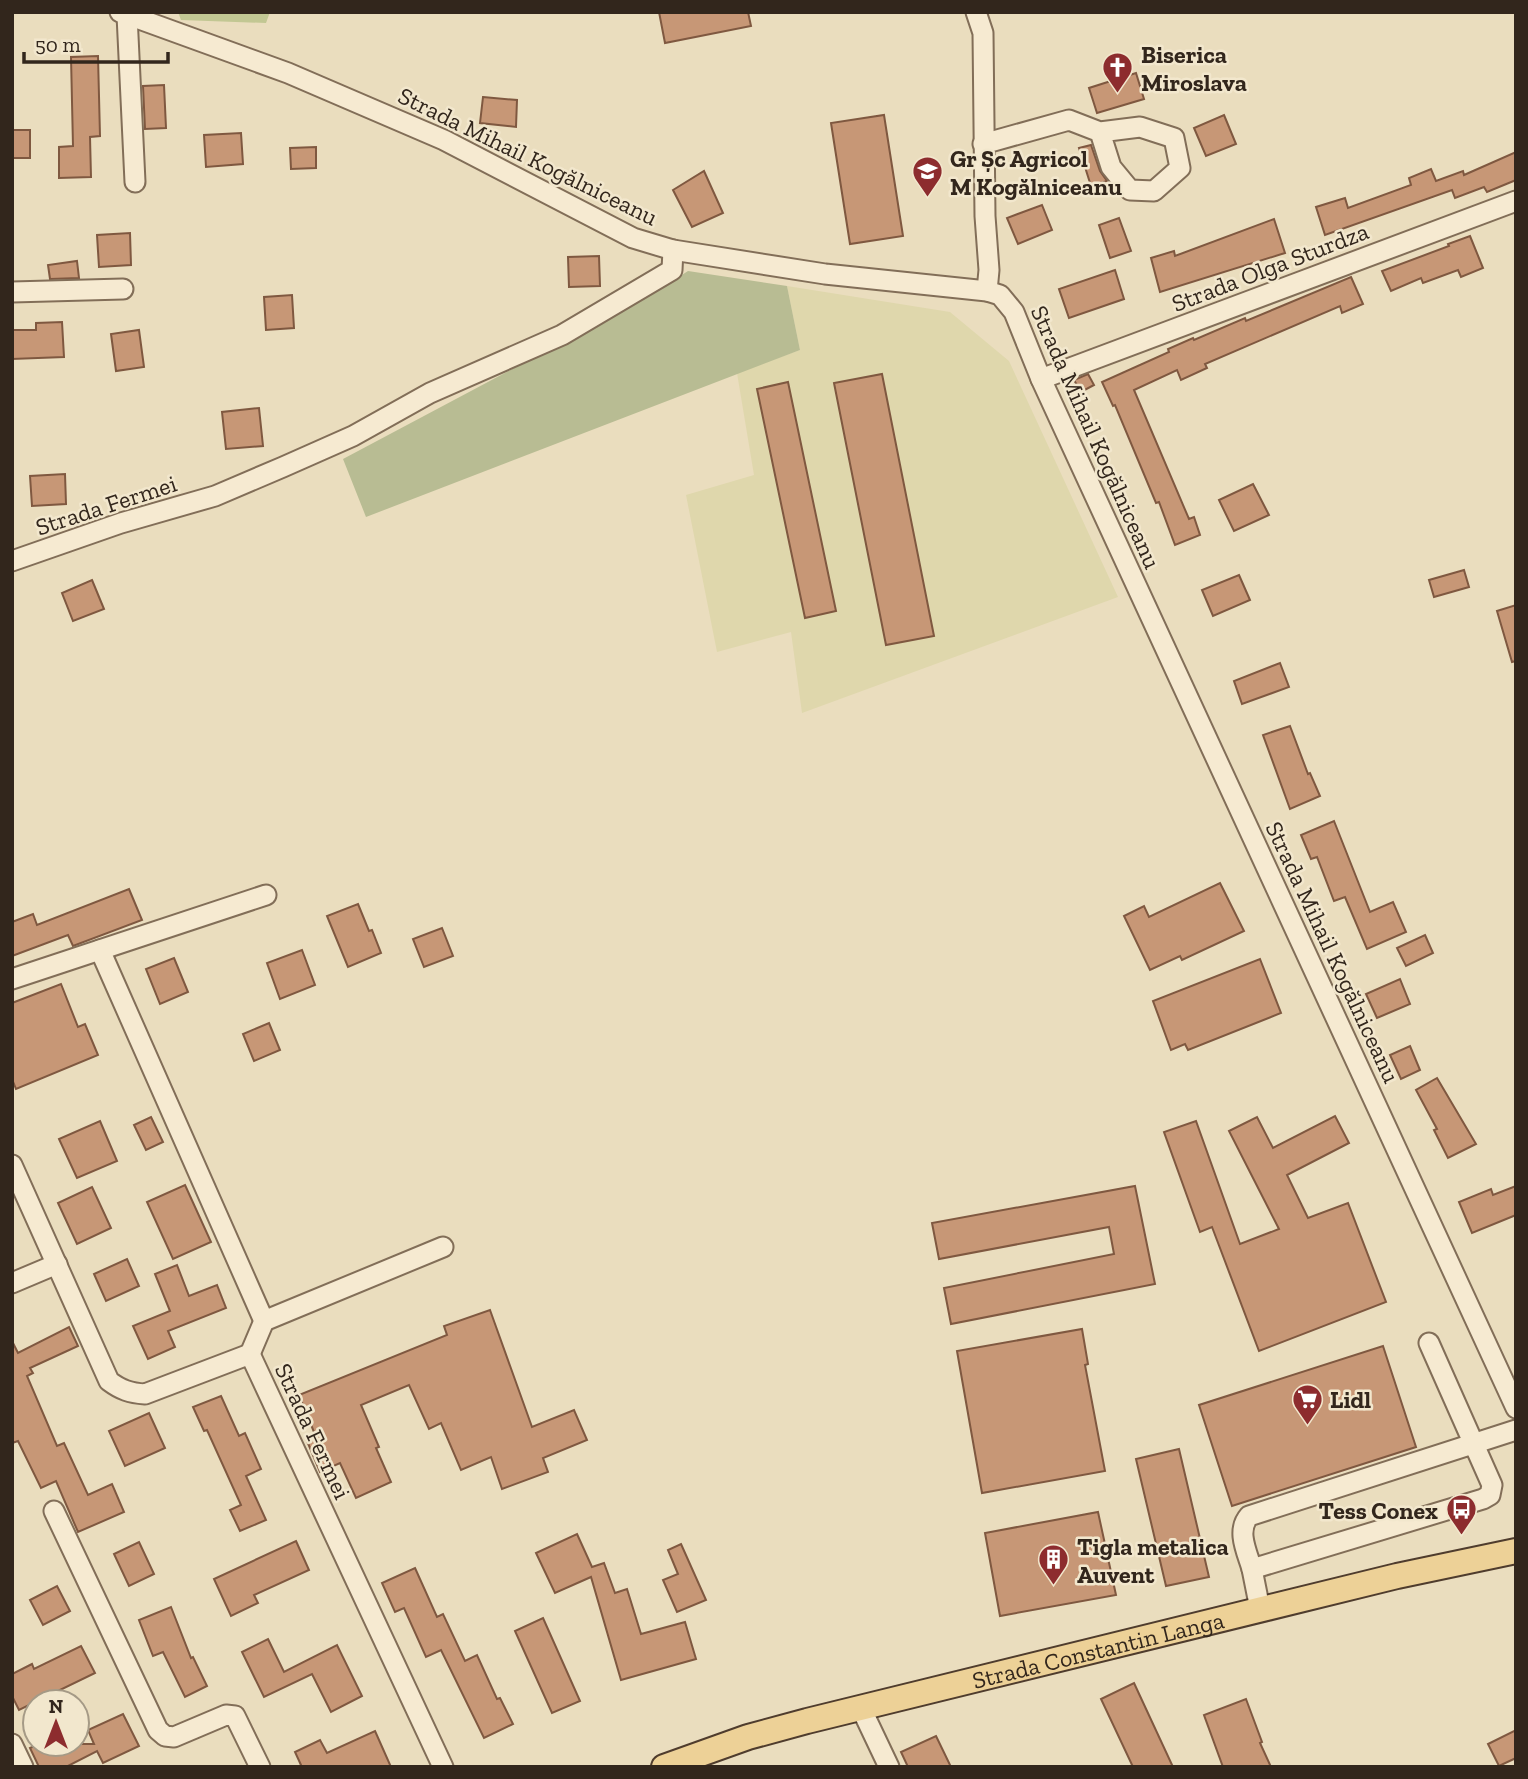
<svg xmlns="http://www.w3.org/2000/svg" width="1528" height="1779" viewBox="0 0 1528 1779" font-family="'Zilla Slab',serif">
<style>
.farmland{fill:#dfd7ac}
.green{fill:#c2c793}
.cemetery{fill:#b8bc93}
.building{fill:#c79776;stroke:#7f5840;stroke-width:2}
.lines{fill:none;stroke-linecap:round;stroke-linejoin:round}
.minor-casing{stroke:#826e58;stroke-width:23}
.major-casing{stroke:#4f3c2d;stroke-width:28}
.minor{stroke:#f6ead1;stroke-width:19}
.major{stroke:#edd197;stroke-width:24}
.labels{text-anchor:middle;dominant-baseline:central;stroke-width:5;stroke-linejoin:round;paint-order:stroke}
.poi-label{font-size:24px;font-weight:bold;fill:#32261c;stroke:#f2e7cd;text-anchor:start}
.street-label{font-size:24px;fill:#32261c;stroke:#f2e7cd}
</style>
<rect width="100%" height="100%" fill="#eaddbe"/>
<!-- farmland -->
<polygon class="farmland" points="787,286 950,312 1009,361 1118,597 802,713 791,632 717,652 686,495 754,475 737,373 800,350"/>
<!-- green -->
<polygon class="green" points="178,12 270,12 266,23 181,20"/>
<!-- cemetery -->
<polygon class="cemetery" points="688,271 787,286 800,350 366,517 343,459 646,298"/>
<!-- building -->
<g class="building">
<polygon points="659,12 748,12 751,26 665,43"/>
<polygon points="98,56 100,136 90,137 91,177 59,178 59,147 73,146 71,57"/>
<polygon points="1136,73 1144,99 1097,113 1089,88"/>
<polygon points="164,85 166,128 145,129 143,86"/>
<polygon points="483,97 517,100 516,127 480,123"/>
<polygon points="884,115 903,236 850,244 831,123"/>
<polygon points="1224,115 1236,144 1206,156 1194,128"/>
<rect x="12" y="130" width="18" height="28"/>
<polygon points="241,133 243,164 206,167 204,135"/>
<polygon points="1091,145 1100,171 1107,181 1091,186 1079,148"/>
<polygon points="316,147 316,168 291,169 290,148"/>
<polygon points="1516,152 1516,180 1487,192 1484,187 1455,198 1452,190 1325,235 1316,207 1345,198 1348,208 1411,185 1409,178 1431,169 1436,181 1463,171 1464,175"/>
<polygon points="704,171 723,213 692,227 673,190"/>
<polygon points="1042,205 1052,230 1018,244 1007,218"/>
<polygon points="1119,218 1131,251 1110,258 1099,225"/>
<polygon points="1274,219 1285,253 1160,292 1151,258 1174,251 1175,256"/>
<polygon points="130,233 131,265 99,267 97,235"/>
<polygon points="1470,236 1483,268 1461,277 1458,270 1423,283 1421,278 1391,291 1382,271 1449,246 1448,244"/>
<polygon points="599,256 600,286 569,287 568,257"/>
<polygon points="77,261 79,278 50,279 48,265"/>
<polygon points="1115,270 1124,299 1069,318 1059,289"/>
<polygon points="1351,277 1363,304 1342,313 1340,306 1205,364 1207,368 1181,380 1177,370 1134,390 1189,519 1194,517 1200,535 1175,545 1159,502 1156,503 1115,405 1113,406 1102,382 1169,352 1168,349 1193,338 1194,340 1245,318 1246,321"/>
<polygon points="292,295 294,328 266,330 264,297"/>
<polygon points="62,322 64,357 12,359 12,330 36,330 36,323"/>
<polygon points="139,330 144,367 116,371 111,334"/>
<polygon points="882,374 934,636 886,645 834,383"/>
<polygon points="1088,374 1094,385 1081,392 1074,380"/>
<polygon points="788,382 836,611 805,618 757,389"/>
<polygon points="259,408 263,446 226,449 222,412"/>
<polygon points="65,474 66,504 32,506 30,476"/>
<polygon points="1253,484 1269,515 1234,531 1219,500"/>
<polygon points="1464,570 1469,587 1434,597 1429,580"/>
<polygon points="1239,575 1250,600 1213,616 1202,590"/>
<polygon points="92,580 104,609 73,621 62,593"/>
<polygon points="1516,605 1516,661 1512,662 1497,611"/>
<polygon points="1280,663 1289,687 1242,704 1234,681"/>
<polygon points="1290,726 1308,774 1310,773 1320,796 1290,809 1263,735"/>
<polygon points="1334,821 1370,912 1393,902 1406,932 1367,949 1345,897 1334,901 1317,857 1311,859 1301,835"/>
<polygon points="1220,883 1244,931 1182,960 1180,956 1150,970 1124,916 1144,906 1149,917"/>
<polygon points="129,889 142,920 73,946 68,935 12,956 12,922 33,914 37,925"/>
<polygon points="358,904 369,931 372,930 381,953 348,967 327,916"/>
<polygon points="442,928 453,956 424,967 413,939"/>
<polygon points="1425,935 1433,953 1406,966 1397,948"/>
<polygon points="302,950 315,985 280,999 267,963"/>
<polygon points="174,958 188,992 160,1004 146,969"/>
<polygon points="1260,959 1281,1013 1188,1050 1185,1044 1171,1050 1153,1001"/>
<polygon points="1400,979 1410,1004 1377,1018 1366,994"/>
<polygon points="61,984 78,1027 85,1024 98,1055 16,1089 12,1079 12,1003"/>
<polygon points="269,1023 280,1050 254,1061 243,1034"/>
<polygon points="1410,1046 1420,1070 1401,1079 1390,1055"/>
<polygon points="1437,1078 1476,1144 1448,1158 1434,1130 1437,1129 1416,1090"/>
<polygon points="1335,1116 1349,1143 1287,1175 1308,1218 1348,1203 1386,1302 1259,1351 1212,1227 1200,1232 1164,1132 1196,1121 1240,1244 1279,1229 1229,1131 1257,1117 1273,1148"/>
<polygon points="151,1117 163,1142 146,1150 134,1125"/>
<polygon points="100,1121 117,1161 77,1178 59,1139"/>
<polygon points="185,1185 211,1242 173,1259 147,1202"/>
<polygon points="1135,1186 1155,1284 951,1324 944,1288 1114,1254 1109,1227 939,1259 932,1223"/>
<polygon points="1516,1186 1516,1215 1472,1233 1459,1202 1491,1189 1493,1195"/>
<polygon points="92,1187 111,1228 77,1244 58,1203"/>
<polygon points="127,1259 139,1286 106,1301 94,1274"/>
<polygon points="177,1265 189,1296 217,1285 226,1308 168,1331 175,1347 148,1359 133,1326 170,1311 155,1274"/>
<polygon points="490,1310 532,1427 574,1410 587,1440 543,1458 548,1472 502,1489 491,1457 461,1470 441,1423 429,1429 409,1385 361,1405 379,1447 376,1448 391,1482 356,1498 340,1463 320,1472 307,1441 316,1437 299,1395 447,1335 444,1326"/>
<polygon points="69,1327 78,1346 30,1368 33,1373 27,1376 57,1446 64,1443 88,1495 112,1484 124,1512 78,1532 56,1481 41,1488 18,1441 12,1443 12,1341 18,1353"/>
<polygon points="1082,1329 1088,1364 1085,1365 1105,1471 982,1493 957,1351"/>
<polygon points="1383,1346 1416,1447 1232,1506 1199,1405"/>
<polygon points="221,1396 239,1436 245,1433 261,1469 246,1476 266,1520 240,1531 230,1510 241,1505 207,1430 204,1431 193,1407"/>
<polygon points="149,1413 165,1448 125,1466 109,1431"/>
<polygon points="1179,1449 1209,1577 1166,1586 1136,1459"/>
<polygon points="1098,1512 1116,1595 1000,1616 985,1533"/>
<polygon points="577,1534 592,1567 604,1563 615,1593 627,1589 641,1634 685,1622 696,1659 621,1680 591,1577 555,1593 536,1553"/>
<polygon points="296,1541 309,1570 254,1595 258,1603 231,1616 214,1579"/>
<polygon points="139,1542 154,1574 129,1586 114,1554"/>
<polygon points="681,1544 706,1600 677,1612 663,1580 678,1574 668,1550"/>
<polygon points="415,1568 437,1617 443,1614 465,1661 477,1655 497,1699 500,1698 513,1724 484,1738 441,1650 426,1657 404,1608 395,1612 382,1583"/>
<polygon points="57,1586 70,1611 43,1625 30,1600"/>
<polygon points="171,1607 191,1658 193,1657 207,1686 185,1697 163,1652 153,1656 139,1620"/>
<polygon points="543,1618 580,1701 552,1713 515,1631"/>
<polygon points="268,1639 284,1672 337,1645 362,1696 331,1712 312,1674 264,1697 242,1652"/>
<polygon points="81,1646 95,1673 19,1710 12,1696 12,1674 32,1664 34,1669"/>
<polygon points="1134,1683 1173,1767 1133,1767 1101,1699"/>
<polygon points="1246,1699 1262,1742 1260,1743 1271,1767 1223,1767 1204,1715"/>
<polygon points="123,1714 139,1746 103,1763 97,1751 66,1767 39,1767 30,1748 39,1744 94,1744 88,1730"/>
<polygon points="1516,1730 1516,1758 1499,1766 1488,1744"/>
<polygon points="375,1731 391,1767 298,1767 301,1765 295,1752 320,1740 327,1753"/>
<polygon points="936,1736 951,1767 908,1767 901,1752"/>
</g>
<g class="lines">
<defs>
<g id="minor">
<polyline points="120,12 288,73 444,140 633,238 673,250 825,274 987,291 1000,295 1014,312 1041,379 1516,1408"/>
<polyline points="976,12 983,33 985,216 989,270 987,291"/>
<polyline points="127,15 135,182"/>
<polyline points="983,144 1069,120 1100,132 1140,127 1174,138 1180,168 1154,191 1130,190 1111,167 1100,132"/>
<polyline points="12,292 123,289"/>
<polyline points="1041,379 1516,201"/>
<polyline points="12,561 121,523 215,496 283,467 353,436 430,393 562,335 672,270 673,250"/>
<polyline points="100,950 264,1321"/>
<polyline points="12,979 266,895"/>
<path d="M 12,1165 L 109,1381 C 121,1390 130,1393 145,1394 L 250,1354 L 443,1767"/>
<polyline points="12,1283 57,1264"/>
<path d="M 1429,1343 L 1492,1485 L 1490,1495 L 1483,1499 L 1252,1569 C 1247,1552 1236,1531 1249,1516 L 1516,1430"/>
<polyline points="250,1354 264,1321 443,1247"/>
<polyline points="54,1511 158,1730 165,1736 174,1737 226,1715 235,1716 260,1767"/>
<polyline points="1252,1569 1260,1609"/>
<polyline points="861,1708 889,1767"/>
<polyline points="12,1744 23,1767"/>
</g>
<g id="major">
<path id="s1" d="M 664,1767 L 748,1737 L 807,1721 L 1397,1576 L 1516,1551"/>
</g>
</defs>
<!-- minor casing -->
<use href="#minor" class="minor-casing"/>
<!-- major casing -->
<use href="#major" class="major-casing"/>
<!-- minor -->
<use href="#minor" class="minor"/>
<!-- major -->
<use href="#major" class="major"/>
</g>
<!-- icons -->
<defs>
<symbol id="church-pin" viewBox="-11 -11 22 30"><path d="M0 17L-7.5 6A9.5 9.5 0 1 1 7.5 6Z" fill="#8d2c2e" stroke="#f2e7cd"/><path d="M-1.2-6h2.4v3.5h3.3v2.4h-3.3V6h-2.4V-.1h-3.3v-2.4h3.3Z" fill="#fff"/></symbol>
<symbol id="school-pin" viewBox="-11 -11 22 30"><path d="M0 17L-7.5 6A9.5 9.5 0 1 1 7.5 6Z" fill="#8d2c2e" stroke="#f2e7cd"/><path d="M0-5L7-2L0 1L-7-2ZM-4 1L0 2.5L4 1V4Q0 6-4 4Z" fill="#fff"/></symbol>
<symbol id="supermarket-pin" viewBox="-11 -11 22 30"><path d="M0 17L-7.5 6A9.5 9.5 0 1 1 7.5 6Z" fill="#8d2c2e" stroke="#f2e7cd"/><path d="M-6-5.5h2.5l.6 2H6L4.5 2H-2.5L-4.4-4H-6ZM-1.5 3.2a1.3 1.3 0 1 0 .1 0ZM3 3.2a1.3 1.3 0 1 0 .1 0Z" fill="#fff"/></symbol>
<symbol id="bus-pin" viewBox="-11 -11 22 30"><path d="M0 17L-7.5 6A9.5 9.5 0 1 1 7.5 6Z" fill="#8d2c2e" stroke="#f2e7cd"/><path d="M-5-6H5V4H4V6H2V4H-2V6H-4V4H-5ZM-3.5-4V0h7V-4ZM-3.5 1.2v1.5H-2V1.2ZM2 1.2v1.5H3.5V1.2Z" fill="#fff"/></symbol>
<symbol id="building-pin" viewBox="-11 -11 22 30"><path d="M0 17L-7.5 6A9.5 9.5 0 1 1 7.5 6Z" fill="#8d2c2e" stroke="#f2e7cd"/><path d="M-4-6H4V6H1V3H-1V6H-4ZM-2.5-4.3h1.7v1.8h-1.7ZM.8-4.3h1.7v1.8H.8ZM-2.5-1h1.7V.8h-1.7ZM.8-1h1.7V.8H.8Z" fill="#fff"/></symbol>
</defs>
<g fill-rule="evenodd">
<use href="#church-pin" x="1100" y="50" width="35" height="47"/>
<use href="#school-pin" x="910" y="154" width="35" height="47"/>
<use href="#supermarket-pin" x="1290" y="1382" width="35" height="47"/>
<use href="#bus-pin" x="1444" y="1492" width="35" height="47"/>
<use href="#building-pin" x="1036" y="1542" width="35" height="47"/>
</g>
<g class="labels">
<!-- poi labels -->
<g class="poi-label">
<text x="1141" y="54">Biserica<tspan x="1141" dy="28">Miroslava</tspan></text>
<text x="950" y="158">Gr Șc Agricol<tspan x="950" dy="28">M Kogălniceanu</tspan></text>
<text x="1330" y="1399">Lidl</text>
<text x="1438" y="1510" text-anchor="end">Tess Conex</text>
<text x="1077" y="1546">Tigla metalica<tspan x="1077" dy="28">Auvent</tspan></text>
</g>
<!-- street labels -->
<g class="street-label">
<text transform="translate(528 156) rotate(26)">Strada Mihail Kogălniceanu</text>
<text transform="translate(1270 267) rotate(-21)">Strada Olga Sturdza</text>
<text transform="translate(1096 437) rotate(66)">Strada Mihail Kogălniceanu</text>
<text transform="translate(106 505) rotate(-18)">Strada Fermei</text>
<text transform="translate(1333 952) rotate(65)">Strada Mihail Kogălniceanu</text>
<text transform="translate(313 1431) rotate(65)">Strada Fermei</text>
<text stroke="none"><textPath href="#s1" startOffset="450">Strada Constantin Langa</textPath></text>
</g>
</g>
<!-- border -->
<rect width="1528" height="1779" fill="none" stroke="#32261c" stroke-width="28"/>
<!-- north arrow -->
<g transform="translate(56 1723)"><circle r="33" fill="#f2e7cd" stroke="#a59a86" stroke-width="2"/>
<path d="M0-5L12 26L0 18L-12 26Z" fill="#8d2c2e"/>
<text y="-10" font-size="19" font-weight="bold" text-anchor="middle" fill="#32261c">N</text>
</g>
<!-- scale -->
<path d="M24 52v10h144v-10" fill="none" stroke="#32261c" stroke-width="3.5"/>
<text x="35" y="52" font-size="21" fill="#32261c" stroke="#f2e7cd" stroke-width="5" paint-order="stroke">50 m</text>
</svg>
